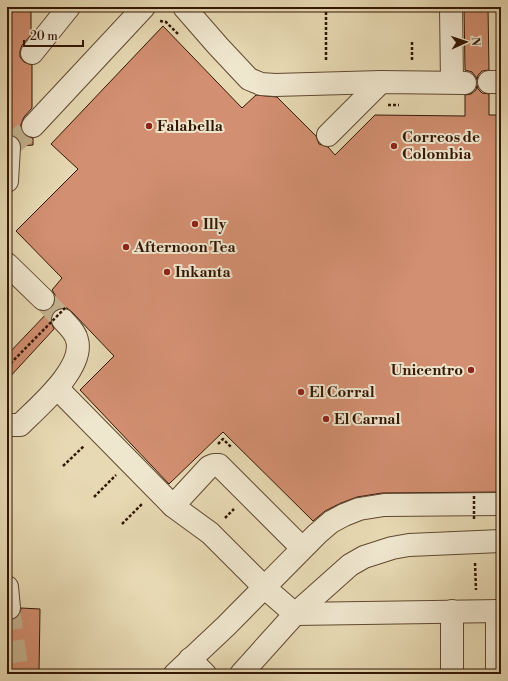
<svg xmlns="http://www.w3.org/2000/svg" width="508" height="681" viewBox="0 0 508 681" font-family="'Libre Bodoni',serif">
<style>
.building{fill:#d28f71;stroke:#331705}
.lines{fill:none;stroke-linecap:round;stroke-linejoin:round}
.minor-tunnel{stroke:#c3b290;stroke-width:22;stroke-dasharray:22 11;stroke-linecap:butt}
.minor-casing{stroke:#604830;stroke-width:24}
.path{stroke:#331705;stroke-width:2.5;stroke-dasharray:3 2;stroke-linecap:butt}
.minor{stroke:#efe6ce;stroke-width:22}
.path-bridge{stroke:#331705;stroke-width:2.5;stroke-dasharray:3 2;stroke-linecap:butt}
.poi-dot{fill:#8f2418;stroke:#efe6ce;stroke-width:1.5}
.labels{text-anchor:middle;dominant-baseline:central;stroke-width:4;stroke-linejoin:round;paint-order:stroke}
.poi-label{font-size:15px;font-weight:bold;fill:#331705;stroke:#efe6ce;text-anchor:start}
</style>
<rect width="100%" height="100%" fill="#e7d9b3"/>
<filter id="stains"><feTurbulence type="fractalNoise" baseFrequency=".005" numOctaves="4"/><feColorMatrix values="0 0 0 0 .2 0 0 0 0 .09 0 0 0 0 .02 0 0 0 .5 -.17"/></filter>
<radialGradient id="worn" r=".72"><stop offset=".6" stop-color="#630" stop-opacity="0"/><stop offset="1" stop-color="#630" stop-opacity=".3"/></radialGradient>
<!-- building -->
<g class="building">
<polygon points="7,7 31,7 31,35 22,45 20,51 20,57 24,62 32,65 32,108 24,117 21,124 21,129 24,135 33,138 33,145 21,146 20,141 16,137 10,135 7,135"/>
<polygon points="464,7 488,7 489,70 482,71 478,75 477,80 476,77 472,72 465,70"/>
<polygon points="163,26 242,108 256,95 277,97 316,136 319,144 328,147 335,155 375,115 465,116 465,95 471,94 476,90 477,85 478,89 482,93 489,94 489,115 501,115 501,492 382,493 357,497 341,503 325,511 313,521 223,432 169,484 80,390 114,356 72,312 67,308 60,308 54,311 51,316 51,322 54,329 7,380 7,355 50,310 49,309 52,307 55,302 55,295 52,290 62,278 16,231 78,169 51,144"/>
<polygon points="21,608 40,609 39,674 7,674 7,620 11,620 17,618 20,614"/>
</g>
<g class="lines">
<!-- minor-tunnel -->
<g class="minor-tunnel">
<polyline points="9,147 33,126"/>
<polyline points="43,299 63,320"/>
<polyline points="9,608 18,674"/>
</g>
<defs>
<g id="minor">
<polyline points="184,7 218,46 249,79 261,84 275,85 381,82 465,83"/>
<polyline points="451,7 452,82"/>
<polyline points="32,53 69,7"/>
<polyline points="489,82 501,82"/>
<polyline points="33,126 144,7"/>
<polyline points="328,135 381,82"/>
<polyline points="7,181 9,147"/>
<polyline points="7,264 43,299"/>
<polyline points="57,388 173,506 210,533 264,587 295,614 501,611"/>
<path d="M 7,425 L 20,425 C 38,407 85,368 77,340 C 75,331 68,326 63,320"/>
<polyline points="173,506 209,467 214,465 219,465 302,548"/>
<polyline points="7,587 9,608"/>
<polyline points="452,611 452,674"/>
<polyline points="190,659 205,674"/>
<polyline points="175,674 226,626 317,534 331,522 344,515 359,509 384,505 501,504"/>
<polyline points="241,674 295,614 350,565 364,557 392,548 409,545 501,541"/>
<polyline points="497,674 497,611"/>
</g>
</defs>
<!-- minor casing -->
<use href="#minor" class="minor-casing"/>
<!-- path -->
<g class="path">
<polyline points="326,7 326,62"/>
<polyline points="160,21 166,22 179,35"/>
<polyline points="412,42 412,61"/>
<polyline points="388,105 399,105"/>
<polyline points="218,444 223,439 231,447"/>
<polyline points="63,466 84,446"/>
<polyline points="94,497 116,475"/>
<polyline points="225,518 234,509"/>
<polyline points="122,524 143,503"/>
<polyline points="475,563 476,590"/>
</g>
<!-- minor -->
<use href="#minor" class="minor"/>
<!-- path-bridge -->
<g class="path-bridge">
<polyline points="7,367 66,307"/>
<polyline points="474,496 474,521"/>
</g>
</g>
<!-- markers -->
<g class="poi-dot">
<circle cx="149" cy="126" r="4"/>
<circle cx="394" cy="146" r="4"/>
<circle cx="195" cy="224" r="4"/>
<circle cx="126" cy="247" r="4"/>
<circle cx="167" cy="272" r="4"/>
<circle cx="471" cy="370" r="4"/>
<circle cx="301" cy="392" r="4"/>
<circle cx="326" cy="419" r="4"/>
</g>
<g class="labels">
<!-- poi labels -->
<g class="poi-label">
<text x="157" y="126">Falabella</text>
<text x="402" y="137">Correos de<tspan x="402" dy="17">Colombia</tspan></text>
<text x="203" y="224">Illy</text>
<text x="134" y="247">Afternoon Tea</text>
<text x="175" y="272">Inkanta</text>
<text x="463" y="370" text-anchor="end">Unicentro</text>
<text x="309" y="392">El Corral</text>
<text x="334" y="419">El Carnal</text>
</g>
</g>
<!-- margin -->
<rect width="508" height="681" fill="none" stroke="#e7d9b3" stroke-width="24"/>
<rect x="8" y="8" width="492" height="665" fill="none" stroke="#331705" stroke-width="2"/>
<rect x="12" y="12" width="484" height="657" fill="none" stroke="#331705"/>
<!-- north arrow -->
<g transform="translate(466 42) rotate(87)" stroke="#efe6ce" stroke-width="3" paint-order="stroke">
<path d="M0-3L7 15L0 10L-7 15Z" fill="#331705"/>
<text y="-6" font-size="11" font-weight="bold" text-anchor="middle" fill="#331705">N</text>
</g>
<!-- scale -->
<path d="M24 40v6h59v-6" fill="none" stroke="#331705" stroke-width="2"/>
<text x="30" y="40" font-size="12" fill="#331705" stroke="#efe6ce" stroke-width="3" paint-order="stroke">20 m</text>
<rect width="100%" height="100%" filter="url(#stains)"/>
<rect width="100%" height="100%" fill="url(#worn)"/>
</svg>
